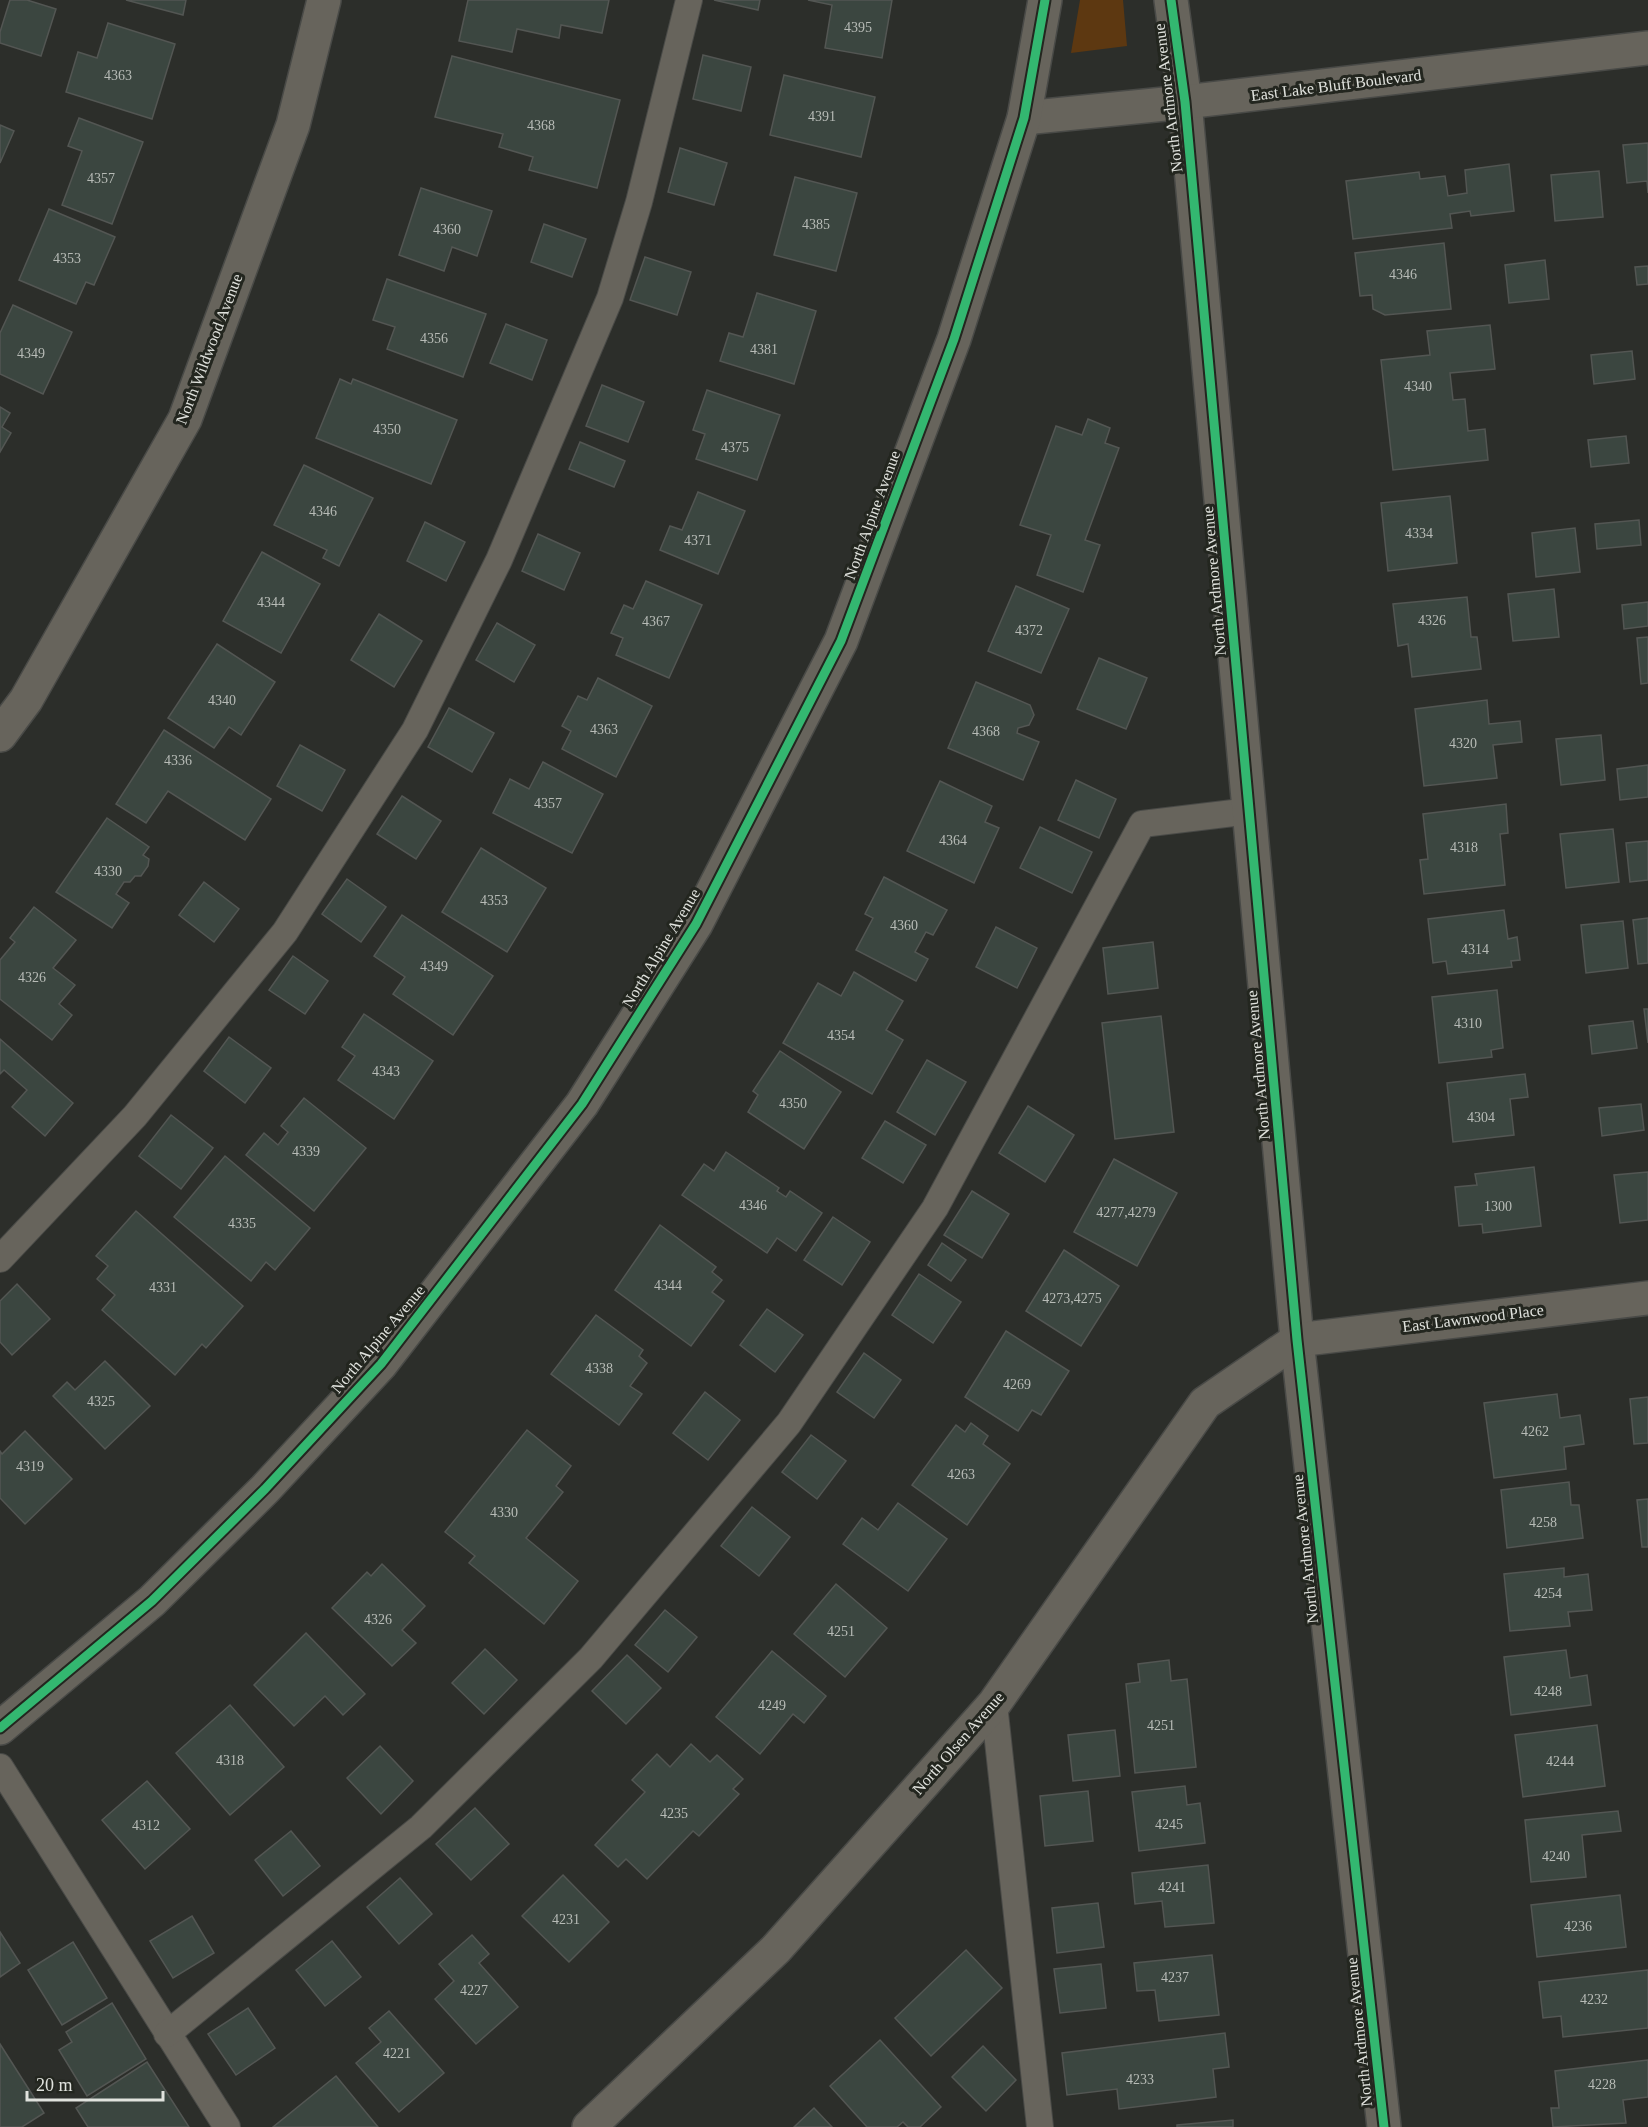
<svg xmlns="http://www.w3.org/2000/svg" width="1648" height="2127" viewBox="0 0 1648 2127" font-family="Georgia,serif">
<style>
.green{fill:#5d3811}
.building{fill:#3b4640;stroke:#535653;stroke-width:1.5}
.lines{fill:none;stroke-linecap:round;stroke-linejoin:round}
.service-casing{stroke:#494a47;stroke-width:28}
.minor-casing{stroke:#494a47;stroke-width:36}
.service{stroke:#67645c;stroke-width:26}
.minor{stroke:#67645c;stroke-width:33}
.cycleway-casing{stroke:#23261f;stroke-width:13}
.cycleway{stroke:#33b770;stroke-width:9}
.labels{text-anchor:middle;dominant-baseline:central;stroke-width:6;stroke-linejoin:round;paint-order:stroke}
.number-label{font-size:14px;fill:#b7bbb6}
.street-label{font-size:16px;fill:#e0e2dd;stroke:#23261f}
</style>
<rect width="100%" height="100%" fill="#2c2e2a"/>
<!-- green -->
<polygon class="green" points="1080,0 1123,0 1127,46 1071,53"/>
<!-- building -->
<g class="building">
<polygon points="10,0 27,0 56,9 41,56 0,43 0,32"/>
<polygon points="126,0 186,0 183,15"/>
<polygon points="468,0 609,0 602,33 561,25 559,38 517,29 512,52 459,41"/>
<polygon points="714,0 760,0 758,10"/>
<polygon points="808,0 892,0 882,58 825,48 832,5"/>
<polygon points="108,23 175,44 152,119 66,92 78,52 97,58"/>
<polygon points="703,55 751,67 741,111 693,99"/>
<polygon points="452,56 620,100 597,188 529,170 533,157 499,147 503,134 435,117"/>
<polygon points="784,75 875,97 861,157 770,135"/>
<polygon points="79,118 143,142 112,224 62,205 82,151 68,146"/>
<polygon points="0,125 14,131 0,163"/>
<polygon points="1648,143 1648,193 1647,181 1627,183 1623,145"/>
<polygon points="680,148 727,163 714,205 668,192"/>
<polygon points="1509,164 1514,211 1471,216 1470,211 1450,214 1452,228 1353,239 1346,181 1419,172 1420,179 1445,176 1448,196 1467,193 1465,170"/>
<polygon points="1599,171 1603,217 1555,221 1551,175"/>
<polygon points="795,177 857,193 836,271 774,255"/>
<polygon points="421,188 492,211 477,256 452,247 444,271 399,255"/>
<polygon points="49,209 115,237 94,285 86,282 76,304 19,280"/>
<polygon points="544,224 586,239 572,277 531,262"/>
<polygon points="1444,243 1451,309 1385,315 1373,309 1372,295 1360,296 1355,253"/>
<polygon points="645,257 691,272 677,315 630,300"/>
<polygon points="1545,260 1549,299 1509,303 1505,265"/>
<polygon points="1648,266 1648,284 1637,285 1635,267"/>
<polygon points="387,279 486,314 463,377 387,349 395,327 373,320"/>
<polygon points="757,293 816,311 794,384 720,361 729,333 743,337"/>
<polygon points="13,305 72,332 43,394 0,374 0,333"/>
<polygon points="506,324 547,340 532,380 490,363"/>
<polygon points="1490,325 1495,369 1450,373 1453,400 1465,399 1468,431 1485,429 1488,460 1393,470 1381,360 1430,355 1427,331"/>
<polygon points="1632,351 1635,379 1594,384 1591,355"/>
<polygon points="340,379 351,384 353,379 457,420 431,484 316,438"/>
<polygon points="602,385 644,402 628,442 586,426"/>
<polygon points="707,390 780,415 757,480 696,459 705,434 693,430"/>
<polygon points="0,407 10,413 2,427 11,433 0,452"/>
<polygon points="1088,419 1110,428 1105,443 1119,448 1085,540 1100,545 1083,592 1037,575 1051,535 1020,525 1056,426 1082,435"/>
<polygon points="1626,436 1629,463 1591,467 1588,440"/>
<polygon points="580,442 625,461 614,487 569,469"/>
<polygon points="304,465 373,498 339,566 323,558 327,550 274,525"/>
<polygon points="698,492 745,511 718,574 660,550 670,526 682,530"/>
<polygon points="1450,496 1457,563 1388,571 1381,503"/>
<polygon points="1639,520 1641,545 1597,549 1595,524"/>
<polygon points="425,522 465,542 446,581 407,561"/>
<polygon points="1575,528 1580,572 1536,577 1532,533"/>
<polygon points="538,534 580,553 564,590 522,571"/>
<polygon points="262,552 320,584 281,653 223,621"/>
<polygon points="646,581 702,605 669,678 616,655 623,638 611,633 624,605 633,609"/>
<polygon points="1016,586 1069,609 1041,673 988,651"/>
<polygon points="1554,589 1559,637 1513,641 1508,594"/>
<polygon points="1467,597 1471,637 1477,637 1481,669 1412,677 1408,644 1398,646 1393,604"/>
<polygon points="1648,602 1648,626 1624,629 1622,605"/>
<polygon points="379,614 422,641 394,687 351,660"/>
<polygon points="497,623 535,645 514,682 476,660"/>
<polygon points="1648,637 1648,683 1641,684 1637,638"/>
<polygon points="217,644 275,682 241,735 229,727 214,748 168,718"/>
<polygon points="1099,658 1147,678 1126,729 1077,709"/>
<polygon points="598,678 652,706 616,777 562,749 571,731 562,726 578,696 587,700"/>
<polygon points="976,682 1030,705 1034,715 1029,725 1018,728 1017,733 1039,742 1023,780 948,748"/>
<polygon points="1487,700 1489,724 1520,721 1522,742 1493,745 1497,778 1424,786 1415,709"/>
<polygon points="449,708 494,733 472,772 428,747"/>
<polygon points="164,730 271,799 245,840 168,791 146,823 116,804"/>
<polygon points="1601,735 1605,780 1561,785 1556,739"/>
<polygon points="300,745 345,770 322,811 277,786"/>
<polygon points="543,762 603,794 572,853 493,813 510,779 529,789"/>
<polygon points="1648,765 1648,797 1620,800 1617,769"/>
<polygon points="1076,780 1116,799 1099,838 1058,820"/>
<polygon points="940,781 992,806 985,822 999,828 974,883 907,851"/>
<polygon points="402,796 441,821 416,859 377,834"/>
<polygon points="1506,804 1508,833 1500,834 1505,885 1424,894 1420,860 1428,859 1423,814"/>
<polygon points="107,818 149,847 143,855 149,859 148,866 141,876 135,876 130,882 124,882 116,894 129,903 112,928 56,892"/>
<polygon points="1040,827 1092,852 1072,893 1020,868"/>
<polygon points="1613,829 1619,882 1566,888 1560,834"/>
<polygon points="1648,841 1648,880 1630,882 1626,843"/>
<polygon points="481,848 546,888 507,952 442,912"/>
<polygon points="884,877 947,910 933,935 926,932 915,952 928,959 916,981 856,950 873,918 865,914"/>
<polygon points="347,879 386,907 361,942 322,914"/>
<polygon points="204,882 239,909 214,942 179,915"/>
<polygon points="34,907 76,940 53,968 75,985 59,1004 72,1015 52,1040 0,999 0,960 15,942 10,938"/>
<polygon points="1504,910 1508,939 1517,937 1520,960 1511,961 1512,967 1448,974 1446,961 1433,963 1428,919"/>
<polygon points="402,915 493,976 453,1035 393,994 405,977 374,956"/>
<polygon points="1648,918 1648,963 1638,964 1633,920"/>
<polygon points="1623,921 1628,968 1586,973 1581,925"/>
<polygon points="996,927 1037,948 1017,988 976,967"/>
<polygon points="1153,942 1158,988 1108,994 1103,948"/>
<polygon points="293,956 328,981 305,1014 269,990"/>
<polygon points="854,972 903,1001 886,1030 903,1040 872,1094 783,1043 818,983 841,996"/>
<polygon points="1497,990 1503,1048 1491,1050 1492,1057 1439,1063 1432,997"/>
<polygon points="1644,1009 1648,1009 1648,1043"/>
<polygon points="364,1014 433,1061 394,1119 338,1080 355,1056 342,1047"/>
<polygon points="1161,1016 1174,1132 1115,1139 1102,1023"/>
<polygon points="1633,1021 1637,1048 1592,1054 1589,1026"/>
<polygon points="229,1037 271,1068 245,1103 204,1071"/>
<polygon points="0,1039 73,1103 45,1136 12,1107 27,1090 4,1070 0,1074"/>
<polygon points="780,1051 841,1092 804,1149 748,1112 758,1095 753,1091"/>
<polygon points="927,1060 966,1082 935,1135 897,1112"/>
<polygon points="1525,1074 1528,1097 1510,1099 1514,1135 1453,1142 1447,1083"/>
<polygon points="304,1098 366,1148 314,1211 246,1155 264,1133 278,1145 288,1132 281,1126"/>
<polygon points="1641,1104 1644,1130 1602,1136 1599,1108"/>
<polygon points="1028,1106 1074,1135 1045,1182 999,1153"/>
<polygon points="171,1115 213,1148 181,1189 139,1156"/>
<polygon points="885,1121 926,1145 903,1183 862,1158"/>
<polygon points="726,1152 779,1188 777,1191 786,1197 790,1191 822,1213 796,1251 777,1238 767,1253 682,1195 704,1164 714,1171"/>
<polygon points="225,1156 310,1228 275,1270 266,1262 251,1281 174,1217"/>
<polygon points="1114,1159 1177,1193 1137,1266 1074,1232"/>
<polygon points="1534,1167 1541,1226 1483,1233 1482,1224 1459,1226 1455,1187 1477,1185 1475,1174"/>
<polygon points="1648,1172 1648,1220 1620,1223 1614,1175"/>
<polygon points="972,1191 1009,1214 982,1258 944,1235"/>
<polygon points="136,1211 243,1306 206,1348 202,1344 175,1375 102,1310 115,1295 97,1279 108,1266 96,1256"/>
<polygon points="833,1217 870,1242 842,1285 804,1260"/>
<polygon points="660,1225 716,1267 712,1272 722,1280 712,1292 724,1301 691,1346 615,1290"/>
<polygon points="942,1243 966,1260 951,1281 928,1265"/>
<polygon points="1064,1250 1119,1286 1081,1346 1026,1311"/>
<polygon points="919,1274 961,1302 933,1343 892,1315"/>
<polygon points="17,1284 50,1319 12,1355 0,1342 0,1301"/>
<polygon points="767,1309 803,1335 775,1372 740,1345"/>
<polygon points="596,1315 643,1350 639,1356 647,1363 630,1386 642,1394 619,1425 551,1374"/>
<polygon points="1006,1331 1069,1371 1041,1415 1032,1410 1018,1431 965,1397"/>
<polygon points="864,1353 901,1380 874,1418 837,1392"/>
<polygon points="105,1361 150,1406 105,1449 53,1396 67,1382 75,1390"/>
<polygon points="705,1392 740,1420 708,1460 673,1433"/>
<polygon points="1557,1394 1560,1418 1580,1415 1584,1444 1564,1447 1566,1469 1494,1478 1484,1403"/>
<polygon points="1648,1397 1648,1443 1634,1444 1630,1399"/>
<polygon points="971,1423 988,1436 983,1444 1010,1464 967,1525 912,1485 956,1425 965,1432"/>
<polygon points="527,1430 571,1466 556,1486 563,1492 526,1538 578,1581 544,1624 469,1563 475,1556 445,1532"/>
<polygon points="25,1431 72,1479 25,1524 0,1498 0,1451 2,1454"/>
<polygon points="811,1435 846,1461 817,1499 782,1472"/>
<polygon points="1569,1482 1571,1505 1579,1505 1583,1538 1507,1548 1501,1490"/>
<polygon points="1648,1499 1648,1547 1642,1547 1637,1500"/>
<polygon points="898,1503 947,1539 908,1591 843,1544 862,1518 878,1530"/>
<polygon points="752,1507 790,1537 759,1576 721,1546"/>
<polygon points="382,1564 425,1606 402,1630 416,1643 392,1666 332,1608 367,1572 371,1576"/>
<polygon points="1564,1568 1564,1577 1588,1574 1592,1610 1568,1612 1570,1626 1510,1631 1504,1574"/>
<polygon points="836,1584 887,1628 845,1677 794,1634"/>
<polygon points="665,1610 697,1637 668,1672 635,1645"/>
<polygon points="306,1633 365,1694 343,1715 325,1696 294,1726 254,1685"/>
<polygon points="485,1649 517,1680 484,1714 452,1683"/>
<polygon points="1566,1650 1570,1678 1587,1675 1591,1705 1511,1715 1504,1657"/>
<polygon points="772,1651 826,1696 804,1723 793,1714 760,1754 716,1717"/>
<polygon points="627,1655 661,1688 626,1724 592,1691"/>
<polygon points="1169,1660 1171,1681 1187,1679 1196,1767 1135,1773 1126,1684 1140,1682 1138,1664"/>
<polygon points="230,1705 284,1767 230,1815 176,1753"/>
<polygon points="1597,1725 1605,1786 1523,1797 1515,1735"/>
<polygon points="1115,1730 1120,1776 1073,1781 1068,1735"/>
<polygon points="691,1744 710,1762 717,1755 743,1779 733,1789 739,1794 699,1836 693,1831 647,1879 626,1859 618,1867 595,1845 645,1792 632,1780 657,1754 670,1767"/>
<polygon points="380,1746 413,1781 381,1814 347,1778"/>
<polygon points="147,1781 190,1829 145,1869 102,1820"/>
<polygon points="1185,1786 1187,1805 1200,1803 1205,1843 1139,1851 1132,1792"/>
<polygon points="1088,1791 1093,1841 1045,1846 1040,1796"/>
<polygon points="475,1808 509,1844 471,1880 436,1844"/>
<polygon points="1618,1811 1621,1831 1582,1835 1586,1877 1531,1882 1525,1820"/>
<polygon points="291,1831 320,1866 283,1896 255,1860"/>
<polygon points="1208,1865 1214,1923 1165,1927 1162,1901 1135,1904 1132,1873"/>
<polygon points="563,1875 609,1922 569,1962 522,1916"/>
<polygon points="400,1878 432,1914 399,1944 367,1907"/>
<polygon points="1620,1895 1626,1947 1537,1957 1531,1905"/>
<polygon points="1098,1903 1104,1947 1057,1953 1052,1908"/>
<polygon points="192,1916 214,1953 173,1978 150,1941"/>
<polygon points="0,1932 20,1963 0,1977"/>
<polygon points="472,1935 489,1954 479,1963 518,2007 476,2044 435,1999 454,1981 439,1964"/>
<polygon points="332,1941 361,1977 325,2006 296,1970"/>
<polygon points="73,1942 107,1998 62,2025 28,1970"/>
<polygon points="966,1950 1002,1988 931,2056 895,2018"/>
<polygon points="1212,1955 1219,2015 1159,2021 1155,1990 1137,1991 1134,1963"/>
<polygon points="1101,1964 1106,2008 1060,2013 1054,1969"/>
<polygon points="1648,1970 1648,2028 1563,2037 1561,2016 1543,2018 1539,1982"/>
<polygon points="112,2003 146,2059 87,2096 59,2050 72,2042 66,2032"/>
<polygon points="248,2008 275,2048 236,2075 208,2034"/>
<polygon points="389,2011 444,2073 399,2112 356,2063 381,2042 369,2028"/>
<polygon points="1225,2033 1229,2067 1213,2069 1216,2097 1119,2109 1117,2089 1067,2095 1062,2053"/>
<polygon points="880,2040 941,2107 920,2127 908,2127 903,2122 897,2127 867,2127 830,2086"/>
<polygon points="0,2044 44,2113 22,2127 0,2127"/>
<polygon points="983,2046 1016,2080 986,2111 952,2077"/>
<polygon points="1648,2060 1648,2097 1623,2100 1626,2123 1553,2127 1551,2108 1559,2108 1555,2071"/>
<polygon points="147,2062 189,2127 88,2127 76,2108"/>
<polygon points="336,2076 378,2127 273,2127"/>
<polygon points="814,2108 832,2127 794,2127"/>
<polygon points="1233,2120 1233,2127 1177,2127 1177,2125"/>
</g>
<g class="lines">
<defs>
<g id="service">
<polyline points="0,1259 135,1116 285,932 415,730 499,560 610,298 639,202 689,0"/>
<polyline points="994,1704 1040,2127"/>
<polyline points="0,1767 227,2127"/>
<polyline points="167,2034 421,1827 591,1658 789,1423 935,1208 1142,824 1250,811"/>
</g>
<g id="minor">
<polyline points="1171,0 1185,102 1297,1340 1384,2127"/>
<polyline points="1024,118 1185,102 1648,48"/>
<polyline points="0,735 26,700 185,419 293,125 324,0"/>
<polyline points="0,1728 152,1601 265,1489 381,1364 582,1104 696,924 841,641 954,339 1024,118 1045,0"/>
<polyline points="589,2127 776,1949 994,1704 1205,1403 1297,1340 1648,1298"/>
</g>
</defs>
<!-- service casing -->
<use href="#service" class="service-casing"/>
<!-- minor casing -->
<use href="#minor" class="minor-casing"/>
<!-- service -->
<use href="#service" class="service"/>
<!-- minor -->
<use href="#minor" class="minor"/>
<defs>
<g id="cycleway">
<polyline points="1171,0 1185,102 1297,1340 1384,2127"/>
<polyline points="0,1728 152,1601 265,1489 381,1364 582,1104 696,924 841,641 954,339 1024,118 1045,0"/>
</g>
</defs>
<!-- cycleway casing -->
<use href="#cycleway" class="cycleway-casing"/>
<!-- cycleway -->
<use href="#cycleway" class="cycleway"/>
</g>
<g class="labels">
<!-- number labels -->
<g class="number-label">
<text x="858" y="27">4395</text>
<text x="118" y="75">4363</text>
<text x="822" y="116">4391</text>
<text x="541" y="125">4368</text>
<text x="101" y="178">4357</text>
<text x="816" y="224">4385</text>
<text x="447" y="229">4360</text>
<text x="67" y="258">4353</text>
<text x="1403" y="274">4346</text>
<text x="434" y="338">4356</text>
<text x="764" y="349">4381</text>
<text x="31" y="353">4349</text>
<text x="1418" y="386">4340</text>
<text x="387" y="429">4350</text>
<text x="735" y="447">4375</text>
<text x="323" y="511">4346</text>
<text x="1419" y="533">4334</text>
<text x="698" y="540">4371</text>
<text x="271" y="602">4344</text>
<text x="1432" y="620">4326</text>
<text x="656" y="621">4367</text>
<text x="1029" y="630">4372</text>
<text x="222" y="700">4340</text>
<text x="604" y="729">4363</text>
<text x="986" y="731">4368</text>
<text x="1463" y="743">4320</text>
<text x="178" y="760">4336</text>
<text x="548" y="803">4357</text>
<text x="953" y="840">4364</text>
<text x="1464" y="847">4318</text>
<text x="108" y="871">4330</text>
<text x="494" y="900">4353</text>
<text x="904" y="925">4360</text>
<text x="1475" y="949">4314</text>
<text x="434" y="966">4349</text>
<text x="32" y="977">4326</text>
<text x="1468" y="1023">4310</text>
<text x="841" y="1035">4354</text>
<text x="386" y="1071">4343</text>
<text x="793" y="1103">4350</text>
<text x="1481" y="1117">4304</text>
<text x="306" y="1151">4339</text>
<text x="753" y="1205">4346</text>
<text x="1498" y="1206">1300</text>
<text x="1126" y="1212">4277,4279</text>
<text x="242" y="1223">4335</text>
<text x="668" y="1285">4344</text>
<text x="163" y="1287">4331</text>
<text x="1072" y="1298">4273,4275</text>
<text x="599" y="1368">4338</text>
<text x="1017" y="1384">4269</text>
<text x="101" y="1401">4325</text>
<text x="1535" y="1431">4262</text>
<text x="30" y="1466">4319</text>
<text x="961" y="1474">4263</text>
<text x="504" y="1512">4330</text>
<text x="1543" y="1522">4258</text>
<text x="1548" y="1593">4254</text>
<text x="378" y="1619">4326</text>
<text x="841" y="1631">4251</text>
<text x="1548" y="1691">4248</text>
<text x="772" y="1705">4249</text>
<text x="1161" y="1725">4251</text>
<text x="230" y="1760">4318</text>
<text x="1560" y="1761">4244</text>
<text x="674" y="1813">4235</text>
<text x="1169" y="1824">4245</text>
<text x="146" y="1825">4312</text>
<text x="1556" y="1856">4240</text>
<text x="1172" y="1887">4241</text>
<text x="566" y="1919">4231</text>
<text x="1578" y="1926">4236</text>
<text x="1175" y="1977">4237</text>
<text x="474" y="1990">4227</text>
<text x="1594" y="1999">4232</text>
<text x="397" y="2053">4221</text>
<text x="1140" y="2079">4233</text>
<text x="1602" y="2084">4228</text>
</g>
<!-- street labels -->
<g class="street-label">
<text transform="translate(1336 85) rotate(-7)">East Lake Bluff Boulevard</text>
<text transform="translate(1168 98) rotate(-97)">North Ardmore Avenue</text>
<text transform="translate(209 349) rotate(-69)">North Wildwood Avenue</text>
<text transform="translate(872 515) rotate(-70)">North Alpine Avenue</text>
<text transform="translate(1214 581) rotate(-95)">North Ardmore Avenue</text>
<text transform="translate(661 948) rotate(-59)">North Alpine Avenue</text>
<text transform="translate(1258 1065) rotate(-95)">North Ardmore Avenue</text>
<text transform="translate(1473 1318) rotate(-7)">East Lawnwood Place</text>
<text transform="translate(378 1339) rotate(-50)">North Alpine Avenue</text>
<text transform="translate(1305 1549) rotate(-96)">North Ardmore Avenue</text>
<text transform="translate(958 1743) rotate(-49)">North Olsen Avenue</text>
<text transform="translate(1359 2032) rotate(-96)">North Ardmore Avenue</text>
</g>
</g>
<!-- scale -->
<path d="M27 2091v9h136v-9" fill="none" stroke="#e0e2dd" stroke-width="3"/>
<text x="36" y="2091" font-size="18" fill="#e0e2dd" stroke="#23261f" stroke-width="4.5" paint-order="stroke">20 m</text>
</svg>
